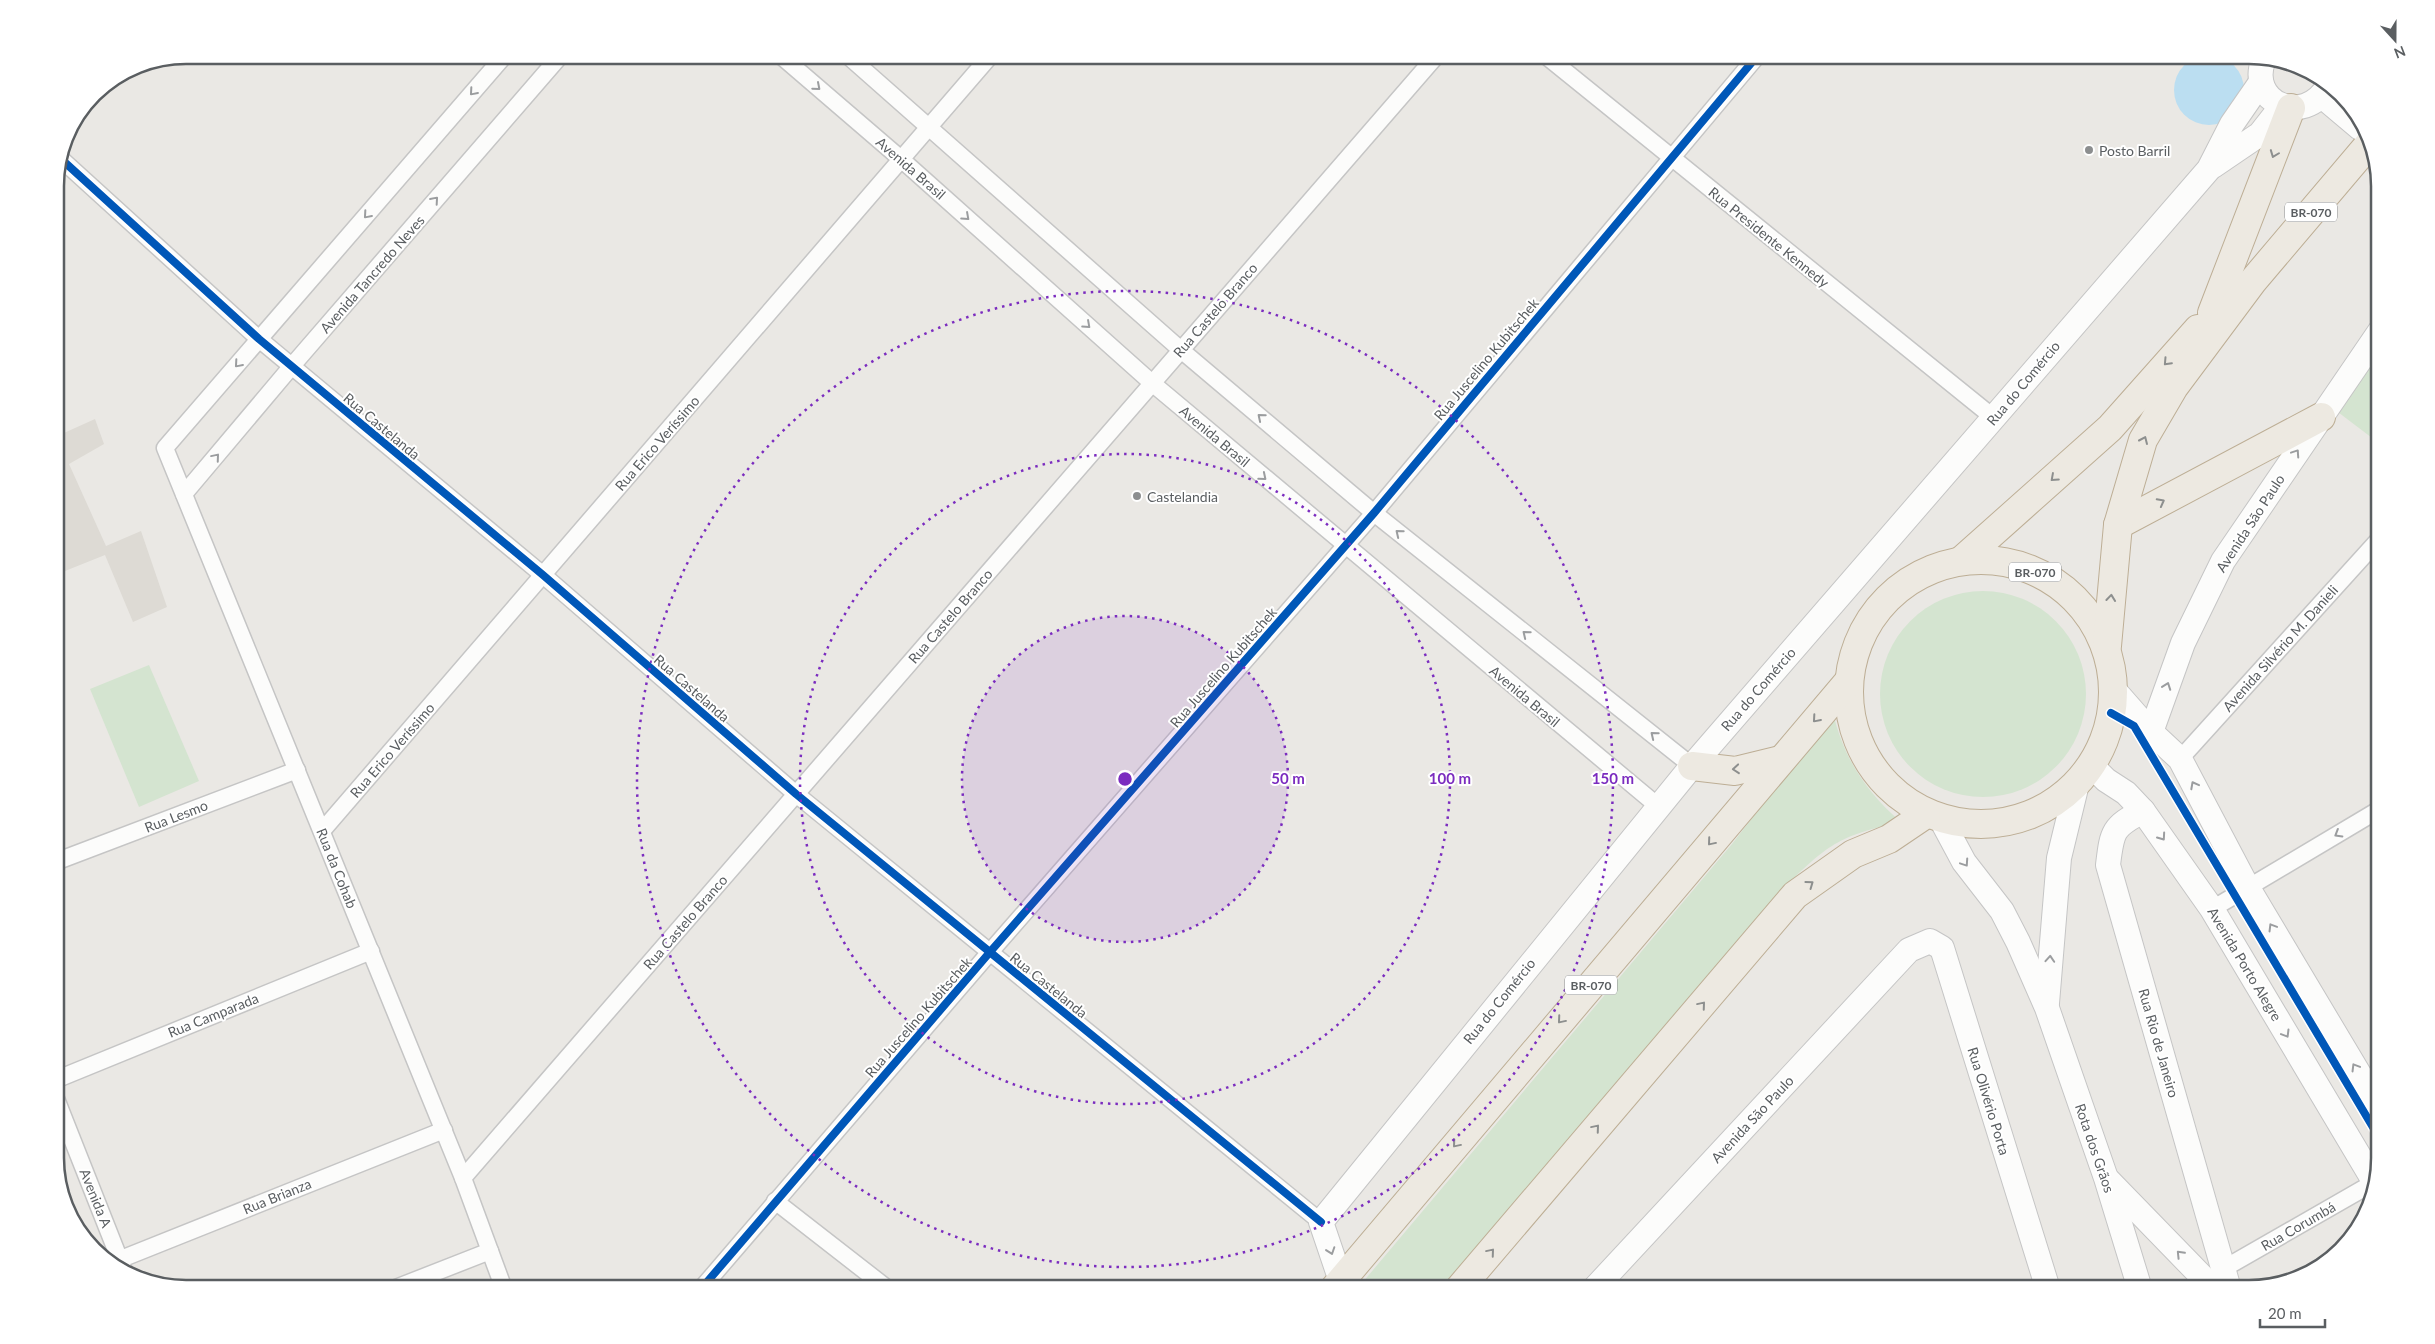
<svg xmlns="http://www.w3.org/2000/svg" width="2435" height="1344" viewBox="0 0 2435 1344" font-family="Lato,sans-serif">
<style>
.education{fill:#dddad4}
.green{fill:#d4e4d0}
.water{fill:#bbdef1}
.lines{fill:none;stroke-linecap:round;stroke-linejoin:round}
.street-casing{stroke:#c5c5c5;stroke-width:19}
.secondary-casing{stroke:#c5c5c5;stroke-width:26}
.highway-casing{stroke:#bdae95;stroke-width:30}
.street{stroke:#fcfcfb;stroke-width:16}
.secondary{stroke:#fcfcfb;stroke-width:24}
.highway{stroke:#ede9e1;stroke-width:28}
.cycleway-casing{stroke:#fff;stroke-width:11}
.cycleway{stroke:#0057b8;stroke-width:8}
.oneway{stroke:#9b9d9f}
.oneway2{stroke:#8d8f8e}
.ring{fill:none;stroke:#7b2cbf;stroke-width:2.5;stroke-dasharray:2.5 5}
.poi-dot{fill:#8c8e8f;stroke:#fff;stroke-width:2}
.labels{text-anchor:middle;dominant-baseline:central;stroke-width:4;stroke-linejoin:round;paint-order:stroke}
.shield{fill:#fff;stroke:#8c8e90;stroke-width:1}
.shield-label{font-size:12px;font-weight:bold;fill:#5a5e61}
.poi-label{font-size:14px;fill:#5a5e61;stroke:#fff;text-anchor:start}
.street-label{font-size:14px;fill:#5a5e61;stroke:#fff}
.rim{fill:none;stroke:#5a5e61;stroke-width:2.5}
.centre{fill:#7b2cbf;stroke:#fff;stroke-width:2.5}
.ring-label{font-size:15px;text-anchor:middle;font-weight:bold;fill:#7b2cbf;stroke:#fff;stroke-width:4;stroke-linejoin:round;paint-order:stroke}
</style>
<rect width="100%" height="100%" fill="#eae8e4"/>
<!-- education -->
<polygon class="education" points="95,419 104,444 69,464 106,546 141,531 167,607 133,622 105,555 55,575 55,465 65,461 55,437"/>
<!-- green -->
<g class="green">
<polygon points="2380,344 2380,444 2334,409"/>
<circle cx="1983" cy="694" r="103"/>
<polygon points="149,665 199,781 139,807 90,689"/>
<path d="M 1833,713 C 1844,758 1865,791 1901,822 C 1842,835 1829,843 1787,885 L 1443,1289 L 1357,1289 L 1732,844 Z"/>
</g>
<!-- water -->
<circle class="water" cx="2209" cy="90" r="35"/>
<g class="lines">
<defs>
<g id="street">
<polyline points="780,55 901,159 1152,383 1659,807"/>
<polyline points="847,55 1181,350 1374,513 1692,766"/>
<polyline points="1545,55 1994,418"/>
<polyline points="60,158 259,339 543,575 796,794 1321,1222"/>
<polyline points="184,494 291,367 561,55"/>
<polyline points="2180,759 2380,538"/>
<polyline points="322,831 991,55"/>
<polyline points="55,862 297,770"/>
<polyline points="2212,909 2380,809"/>
<polyline points="55,1080 371,951"/>
<polyline points="55,1096 125,1273"/>
<polyline points="463,1178 1437,55"/>
<polyline points="775,1201 888,1289"/>
<polyline points="111,1263 444,1130"/>
<polyline points="2223,1269 2373,1183"/>
<polyline points="393,1289 490,1251"/>
<polyline points="504,1289 463,1178 165,448 505,55"/>
<polyline points="701,1289 990,952 1374,513 1758,55"/>
</g>
<g id="secondary">
<path d="M 2264,59 C 2246,102 2304,128 2328,86"/>
<polyline points="2322,96 2360,128"/>
<polyline points="2213,166 2260,134 2282,106"/>
<polyline points="2115,691 2151,732 2180,759 2248,888 2380,1109"/>
<polyline points="2151,732 2183,643 2223,561 2380,331"/>
<polyline points="2092,766 2106,780 2126,793 2143,811 2212,909 2374,1181"/>
<path d="M 2143,811 C 2112,827 2112,832 2108,865 L 2229,1289"/>
<polyline points="1942,821 1964,862 2002,911 2018,942 2047,1008 2106,1178 2140,1289"/>
<polyline points="2047,1003 2059,858 2077,784"/>
<polyline points="2109,1181 2214,1289"/>
<polyline points="1341,1281 1321,1222 1692,766 2209,169 2232,124 2261,82"/>
<polyline points="1594,1289 1909,950 1930,941 1942,948 2048,1289"/>
</g>
<g id="highway">
<polyline points="2212,313 2291,108"/>
<polyline points="2118,525 2321,417"/>
<circle cx="1981" cy="692" r="132"/>
<polyline points="1962,560 2110,428 2198,329"/>
<polyline points="2107,646 2118,525 2143,440 2174,387 2253,281 2370,143"/>
<polyline points="1692,766 1735,771 1780,760"/>
<polyline points="1334,1289 1848,682"/>
<polyline points="1459,1289 1795,895 1853,854 1889,839 1926,814"/>
</g>
</defs>
<!-- street casing -->
<use href="#street" class="street-casing"/>
<!-- secondary casing -->
<use href="#secondary" class="secondary-casing"/>
<!-- highway casing -->
<use href="#highway" class="highway-casing"/>
<!-- street -->
<use href="#street" class="street"/>
<!-- secondary -->
<use href="#secondary" class="secondary"/>
<!-- highway -->
<use href="#highway" class="highway"/>
<defs>
<g id="cycleway">
<polyline points="60,158 259,339 543,575 796,794 1321,1222"/>
<polyline points="2111,713 2134,726 2380,1139"/>
<polyline points="701,1289 990,952 1374,513 1758,55"/>
</g>
</defs>
<!-- cycleway casing -->
<use href="#cycleway" class="cycleway-casing"/>
<!-- cycleway -->
<use href="#cycleway" class="cycleway"/>
</g>
<!-- one-way arrows -->
<defs><path id="oneway-chevron" d="M-2-3.5L2.5 0L-2 3.5" fill="none" stroke-width="1.6" stroke-linecap="round" stroke-linejoin="round" transform="scale(1.25)"/></defs>
<g class="oneway">
<use href="#oneway-chevron" transform="translate(817 87) rotate(41)"/>
<use href="#oneway-chevron" transform="translate(473 92) rotate(131)"/>
<use href="#oneway-chevron" transform="translate(435 200) rotate(-49)"/>
<use href="#oneway-chevron" transform="translate(367 215) rotate(131)"/>
<use href="#oneway-chevron" transform="translate(966 217) rotate(42)"/>
<use href="#oneway-chevron" transform="translate(1087 325) rotate(42)"/>
<use href="#oneway-chevron" transform="translate(238 364) rotate(131)"/>
<use href="#oneway-chevron" transform="translate(1261 417) rotate(-140)"/>
<use href="#oneway-chevron" transform="translate(2296 453) rotate(-56)"/>
<use href="#oneway-chevron" transform="translate(216 457) rotate(-50)"/>
<use href="#oneway-chevron" transform="translate(1263 477) rotate(40)"/>
<use href="#oneway-chevron" transform="translate(1399 533) rotate(-141)"/>
<use href="#oneway-chevron" transform="translate(1526 634) rotate(-141)"/>
<use href="#oneway-chevron" transform="translate(2167 686) rotate(-70)"/>
<use href="#oneway-chevron" transform="translate(1654 735) rotate(-141)"/>
<use href="#oneway-chevron" transform="translate(2194 785) rotate(-118)"/>
<use href="#oneway-chevron" transform="translate(2338 834) rotate(149)"/>
<use href="#oneway-chevron" transform="translate(2162 837) rotate(55)"/>
<use href="#oneway-chevron" transform="translate(1965 863) rotate(56)"/>
<use href="#oneway-chevron" transform="translate(2272 927) rotate(-121)"/>
<use href="#oneway-chevron" transform="translate(2050 959) rotate(-86)"/>
<use href="#oneway-chevron" transform="translate(2286 1034) rotate(59)"/>
<use href="#oneway-chevron" transform="translate(2355 1067) rotate(-121)"/>
<use href="#oneway-chevron" transform="translate(1331 1251) rotate(71)"/>
<use href="#oneway-chevron" transform="translate(2180 1254) rotate(-134)"/>
</g>
<g class="oneway2">
<use href="#oneway-chevron" transform="translate(2274 154) rotate(111)"/>
<use href="#oneway-chevron" transform="translate(2167 362) rotate(133)"/>
<use href="#oneway-chevron" transform="translate(2144 440) rotate(-66)"/>
<use href="#oneway-chevron" transform="translate(2054 478) rotate(138)"/>
<use href="#oneway-chevron" transform="translate(2161 502) rotate(-28)"/>
<use href="#oneway-chevron" transform="translate(2111 598) rotate(-84)"/>
<use href="#oneway-chevron" transform="translate(1816 719) rotate(131)"/>
<use href="#oneway-chevron" transform="translate(1736 769) rotate(175)"/>
<use href="#oneway-chevron" transform="translate(1711 842) rotate(130)"/>
<use href="#oneway-chevron" transform="translate(1810 884) rotate(-36)"/>
<use href="#oneway-chevron" transform="translate(1702 1005) rotate(-50)"/>
<use href="#oneway-chevron" transform="translate(1561 1020) rotate(130)"/>
<use href="#oneway-chevron" transform="translate(1596 1128) rotate(-50)"/>
<use href="#oneway-chevron" transform="translate(1456 1144) rotate(130)"/>
<use href="#oneway-chevron" transform="translate(1491 1252) rotate(-50)"/>
</g>
<!-- distance rings -->
<circle cx="1125" cy="779" r="163" fill="#7b2cbf" fill-opacity=".12"/>
<g class="ring">
<circle cx="1125" cy="779" r="163"/>
<circle cx="1125" cy="779" r="325"/>
<circle cx="1125" cy="779" r="488"/>
</g>
<!-- markers -->
<g class="poi-dot">
<circle cx="2089" cy="150" r="5"/>
<circle cx="1137" cy="496" r="5"/>
</g>
<g class="labels">
<!-- shield labels -->
<g class="shield">
<rect x="2285" y="202.5" width="52" height="19" rx="4"/>
<rect x="2009" y="562.5" width="52" height="19" rx="4"/>
<rect x="1565" y="975.5" width="52" height="19" rx="4"/>
</g>
<g class="shield-label">
<text x="2311" y="212">BR-070</text>
<text x="2035" y="572">BR-070</text>
<text x="1591" y="985">BR-070</text>
</g>
<!-- poi labels -->
<g class="poi-label">
<text x="2099" y="150">Posto Barril</text>
<text x="1147" y="496">Castelandia</text>
</g>
<!-- street labels -->
<g class="street-label">
<text transform="translate(911 168) rotate(41)">Avenida Brasil</text>
<text transform="translate(1769 237) rotate(39)">Rua Presidente Kennedy</text>
<text transform="translate(372 274) rotate(-49)">Avenida Tancredo Neves</text>
<text transform="translate(1215 310) rotate(-49)">Rua Castelo Branco</text>
<text transform="translate(1486 359) rotate(-50)">Rua Juscelino Kubitschek</text>
<text transform="translate(2023 383) rotate(-50)">Rua do Comércio</text>
<text transform="translate(382 426) rotate(40)">Rua Castelanda</text>
<text transform="translate(1215 436) rotate(40)">Avenida Brasil</text>
<text transform="translate(657 443) rotate(-49)">Rua Erico Veríssimo</text>
<text transform="translate(2250 523) rotate(-57)">Avenida São Paulo</text>
<text transform="translate(950 616) rotate(-49)">Rua Castelo Branco</text>
<text transform="translate(2280 648) rotate(-48)">Avenida Silvério M. Danieli</text>
<text transform="translate(1223 667) rotate(-49)">Rua Juscelino Kubitschek</text>
<text transform="translate(692 688) rotate(41)">Rua Castelanda</text>
<text transform="translate(1758 689) rotate(-49)">Rua do Comércio</text>
<text transform="translate(1525 696) rotate(40)">Avenida Brasil</text>
<text transform="translate(392 750) rotate(-49)">Rua Erico Veríssimo</text>
<text transform="translate(176 816) rotate(-21)">Rua Lesmo</text>
<text transform="translate(337 868) rotate(68)">Rua da Cohab</text>
<text transform="translate(685 922) rotate(-49)">Rua Castelo Branco</text>
<text transform="translate(2245 964) rotate(59)">Avenida Porto Alegre</text>
<text transform="translate(1049 985) rotate(39)">Rua Castelanda</text>
<text transform="translate(1499 1001) rotate(-51)">Rua do Comércio</text>
<text transform="translate(213 1015) rotate(-22)">Rua Camparada</text>
<text transform="translate(918 1017) rotate(-49)">Rua Juscelino Kubitschek</text>
<text transform="translate(2159 1043) rotate(74)">Rua Rio de Janeiro</text>
<text transform="translate(1989 1101) rotate(73)">Rua Olivério Porta</text>
<text transform="translate(1752 1119) rotate(-47)">Avenida São Paulo</text>
<text transform="translate(2095 1148) rotate(71)">Rota dos Grãos</text>
<text transform="translate(277 1196) rotate(-22)">Rua Brianza</text>
<text transform="translate(96 1198) rotate(68)">Avenida A</text>
<text transform="translate(2298 1226) rotate(-30)">Rua Corumbá</text>
</g>
</g>
<!-- crop -->
<path d="M0 0H2435V1344H0ZM186 64H2249A122 122 0 0 1 2371 186V1158A122 122 0 0 1 2249 1280H186A122 122 0 0 1 64 1158V186A122 122 0 0 1 186 64Z" fill="#fff" fill-rule="evenodd"/>
<path class="rim" d="M186 64H2249A122 122 0 0 1 2371 186V1158A122 122 0 0 1 2249 1280H186A122 122 0 0 1 64 1158V186A122 122 0 0 1 186 64Z"/>
<circle cx="1125" cy="779" r="8" class="centre"/>
<g class="ring-label">
<text x="1288" y="784">50 m</text>
<text x="1450" y="784">100 m</text>
<text x="1613" y="784">150 m</text>
</g>
<!-- north arrow -->
<g transform="translate(2395 40) rotate(159)" stroke="#ffffff" stroke-width="4" paint-order="stroke">
<path d="M0-4L9 19L0 12L-9 19Z" fill="#5a5e61"/>
<text y="-8" font-size="14" font-weight="bold" text-anchor="middle" fill="#5a5e61">N</text>
</g>
<!-- scale -->
<path d="M2260 1319v8h65v-8" fill="none" stroke="#5a5e61" stroke-width="2.5"/>
<text x="2268" y="1319" font-size="15" fill="#5a5e61" stroke="#ffffff" stroke-width="4" paint-order="stroke">20 m</text>
</svg>
